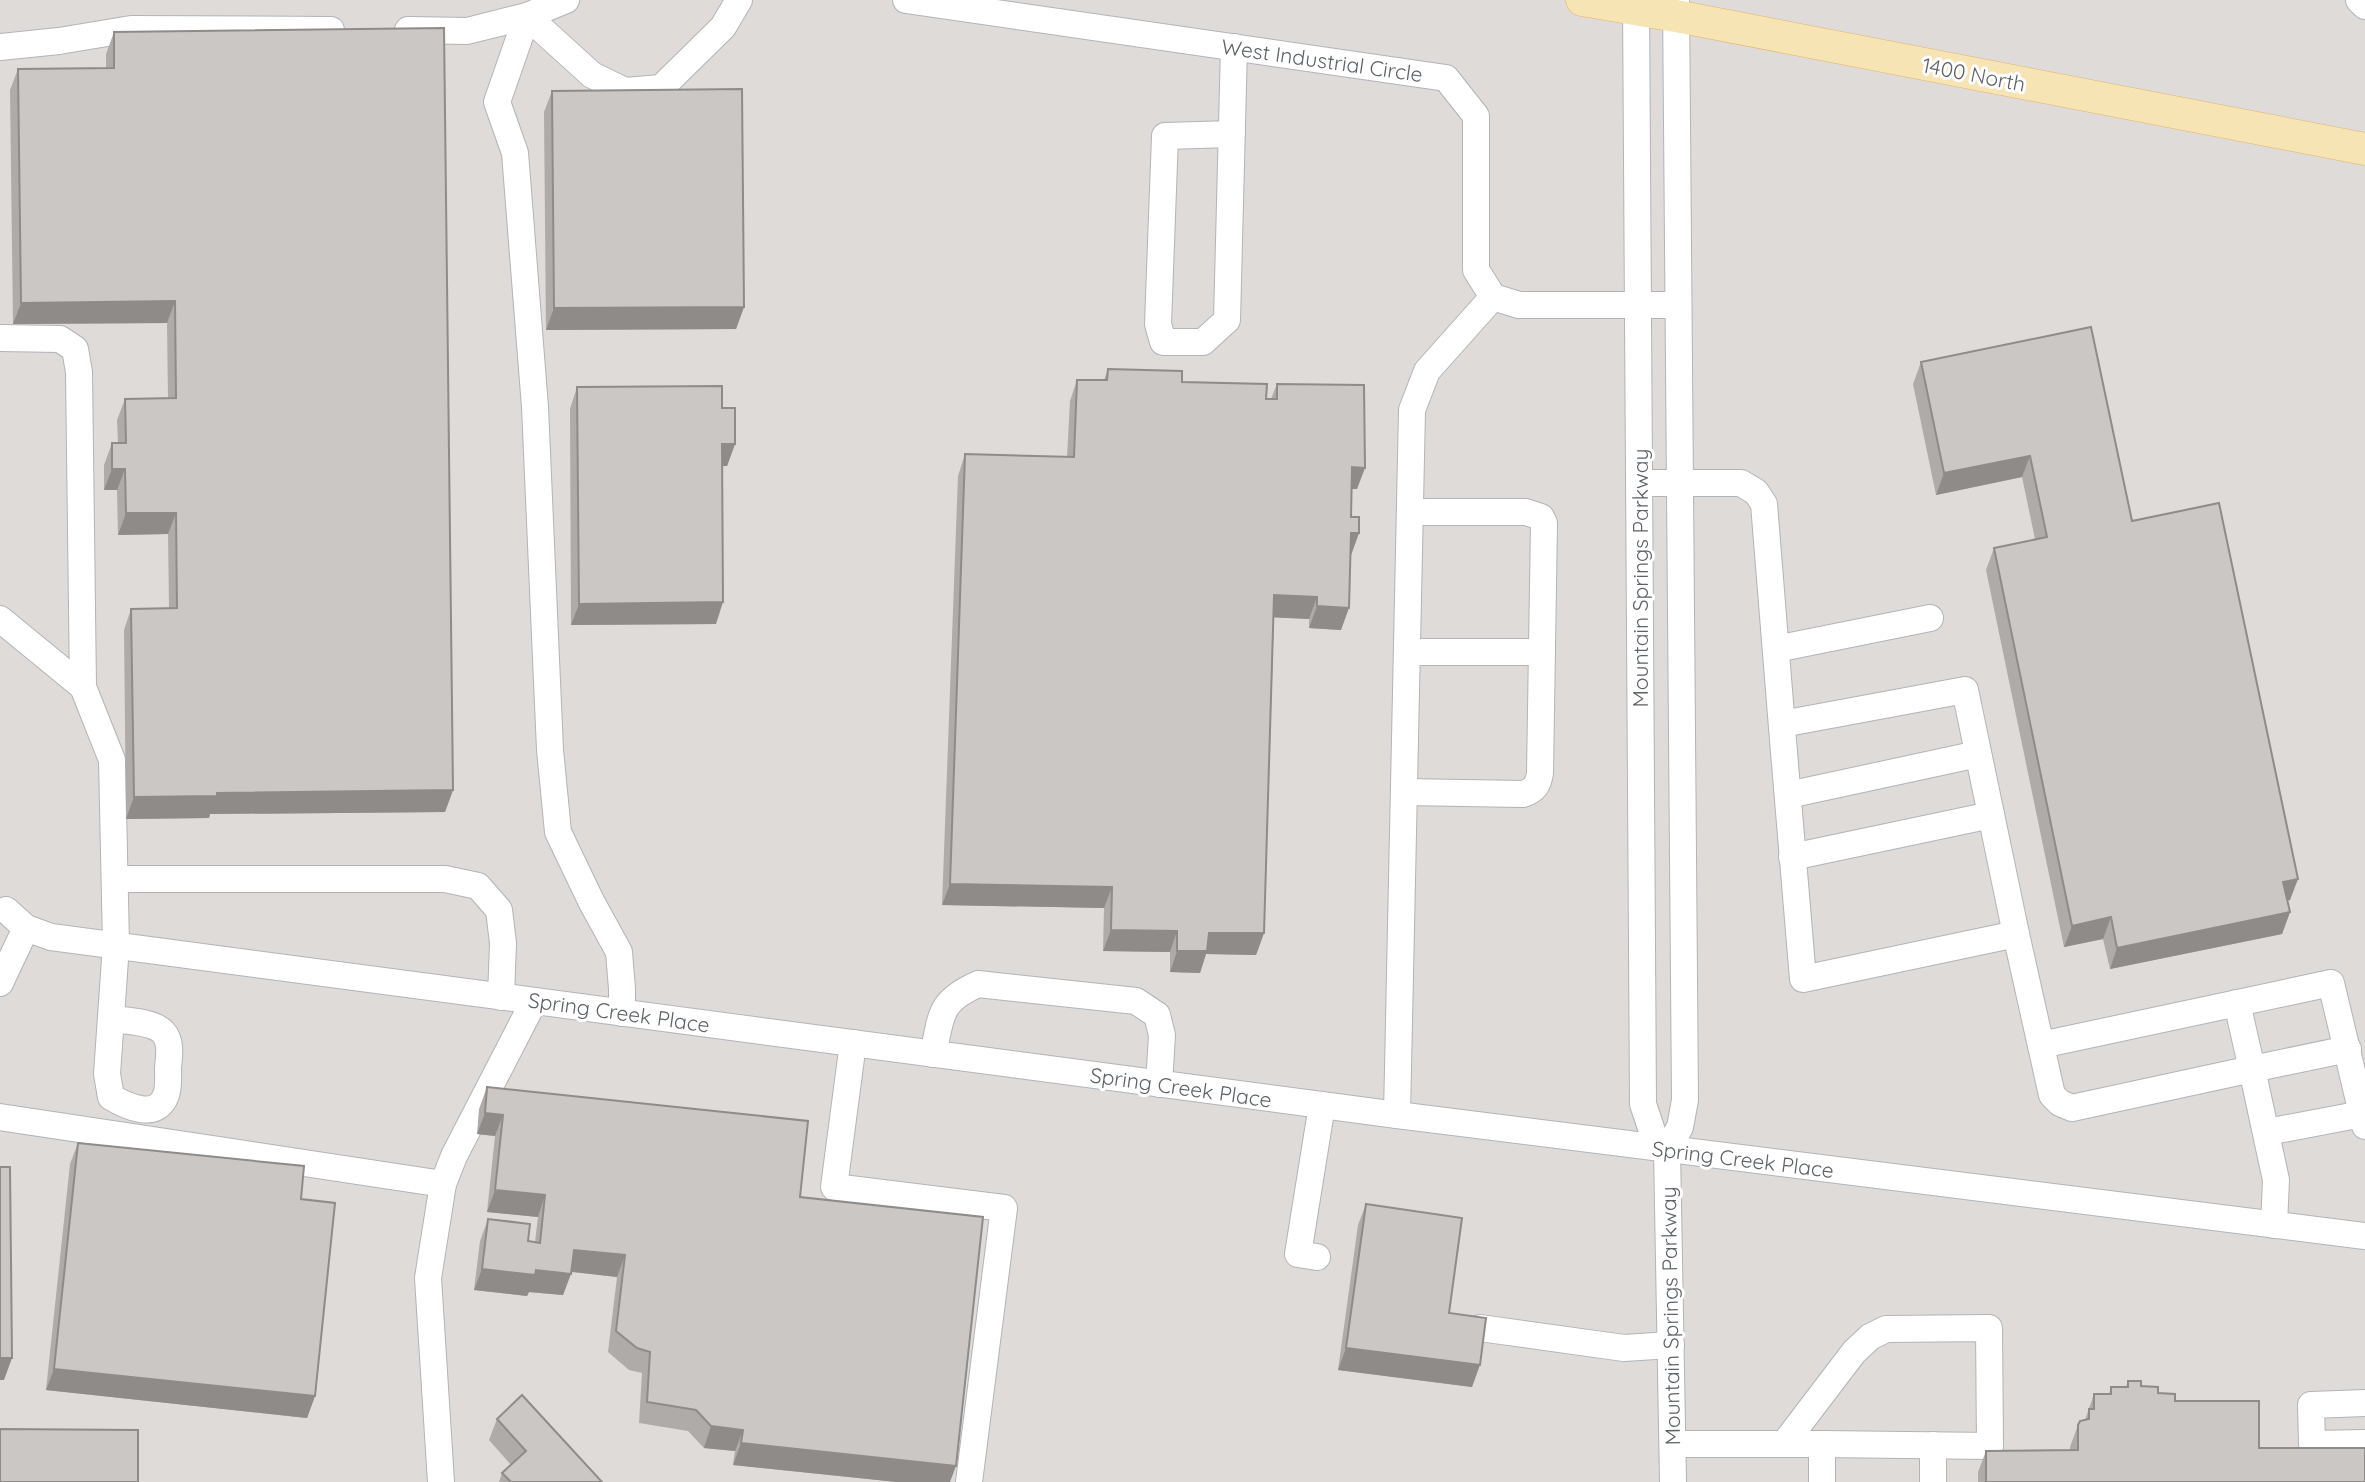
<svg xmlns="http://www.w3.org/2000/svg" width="2365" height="1482" viewBox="0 0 2365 1482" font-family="Quicksand,sans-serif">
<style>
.industrial{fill:#dedbd9}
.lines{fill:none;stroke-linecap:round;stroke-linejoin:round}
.minor-casing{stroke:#b2b4b8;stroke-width:28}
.major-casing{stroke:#e4b36b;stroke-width:33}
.minor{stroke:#fff;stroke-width:26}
.major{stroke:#f7e4b4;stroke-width:32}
.wall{fill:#afaba9}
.shaded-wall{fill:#8e8b89}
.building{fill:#cbc7c4;stroke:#8e8b89;stroke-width:2}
.labels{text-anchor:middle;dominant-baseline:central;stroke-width:6;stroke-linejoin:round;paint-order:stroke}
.street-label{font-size:21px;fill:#5e6266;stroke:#fff}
</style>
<rect width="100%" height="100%" fill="#efece7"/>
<!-- industrial -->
<rect class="industrial" x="0" y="0" width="2365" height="1482"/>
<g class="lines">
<defs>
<g id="minor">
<polyline points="906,0 1446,78 1476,116 1476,270 1493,297 1519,305 1678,305"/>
<polyline points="1636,0 1643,1104 1653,1134 1667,1150"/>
<polyline points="2359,0 2365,6"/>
<polyline points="527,16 497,102 515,153 535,407 550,750 558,832 591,901 619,952 622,989 622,1013"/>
<polyline points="527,16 592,75 625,91 661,88 723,27 739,0"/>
<polyline points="408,30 467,31 527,16 566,0"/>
<polyline points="0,47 59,41 131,29 331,30"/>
<polyline points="1232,134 1165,136 1158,324 1163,342 1203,342 1227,320 1234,47"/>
<polyline points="0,338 60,339 75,349 79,372 83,687"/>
<path d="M 1639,483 L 1741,483 L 1756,492 L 1764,504 C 1777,662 1789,821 1803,979 L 2016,934 L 1965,690 L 1782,724"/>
<path d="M 0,619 L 83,687 L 112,760 L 116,945 L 107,1074 L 111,1097 C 126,1106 157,1121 166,1095 C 169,1088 168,1076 168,1068 C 169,1056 172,1042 163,1032 C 152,1021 126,1021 111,1019"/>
<polyline points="1776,649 1930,618"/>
<polyline points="1407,652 1542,652"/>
<path d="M 1404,792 L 1523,794 C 1535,790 1538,785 1540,773 L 1544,523 L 1541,517 L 1526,512 L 1410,512"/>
<polyline points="1788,795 1978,754"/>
<polyline points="1792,857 1991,815"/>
<polyline points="115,879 445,879 478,886 499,910 503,943 501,997"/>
<polyline points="6,910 26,928 51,937 1397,1115 2365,1236"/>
<polyline points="2016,934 2052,1095 2060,1103 2072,1108 2252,1069 2276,1180 2274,1225"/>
<polyline points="0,983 26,928"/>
<polyline points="2237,1003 2252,1069 2348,1049"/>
<polyline points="853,1043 834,1187 1004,1208 969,1482"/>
<polyline points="2041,1045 2331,983 2365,1126"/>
<path d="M 933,1054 C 942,1015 938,1002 978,984 L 1136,1001 L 1157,1015 L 1162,1035 L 1159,1084"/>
<polyline points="1397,1115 1412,410 1427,371 1493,297"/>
<polyline points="0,1117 443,1184"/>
<polyline points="2267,1132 2362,1114"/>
<polyline points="1317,1257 1298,1254 1322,1105"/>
<polyline points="1480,1328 1624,1348 1671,1345"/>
<polyline points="2365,1403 2311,1405 2312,1444 2365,1443"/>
<polyline points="1673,1444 1822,1444 1822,1482"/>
<polyline points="1784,1444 1854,1352 1870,1337 1886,1329 1989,1328 1990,1446 1822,1444"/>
<polyline points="1933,1445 1933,1482"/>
<polyline points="441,1482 428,1278 443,1184 454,1156 534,1001"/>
<polyline points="1673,1482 1667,1150 1680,1127 1685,1100 1676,0"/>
</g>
<polyline id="major" points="1582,0 1676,16 2365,149"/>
</defs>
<!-- minor casing -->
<use href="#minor" class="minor-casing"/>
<!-- major casing -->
<use href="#major" class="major-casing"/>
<!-- minor -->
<use href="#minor" class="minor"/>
<!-- major -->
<use href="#major" class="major"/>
</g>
<!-- wall -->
<g class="wall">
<polygon points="114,32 453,790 445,812 210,814 209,818 126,819 124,630 131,609 169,608 168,534 118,535 117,490 104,490 104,465 112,443 118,443 117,420 125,399 168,398 167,323 13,324 10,90 18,69 106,68 106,54"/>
<polygon points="552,91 744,307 736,329 546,330 544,112"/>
<polygon points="1921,362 2132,521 2290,900 2287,901 2290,912 2282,934 2110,969 2103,939 2064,947 1986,570 1994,548 2035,539 2022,477 1936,495 1913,384"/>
<polygon points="1108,369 1182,382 1266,399 1271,399 1277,384 1357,489 1352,489 1351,517 1359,533 1351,555 1350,555 1341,630 1309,628 1309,619 1274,617 1264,933 1256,955 1206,954 1200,973 1170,972 1170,952 1103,951 1104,908 942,905 958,476 965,454 1067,457 1070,401 1077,380 1104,380"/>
<polygon points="577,387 722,408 735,444 727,466 722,466 716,624 571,625 570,409"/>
<polygon points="487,1087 800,1197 950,1482 897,1482 733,1465 735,1451 704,1448 688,1431 639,1423 642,1373 629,1370 608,1352 617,1277 571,1272 563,1295 529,1292 527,1296 474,1290 480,1241 488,1219 528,1241 535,1242 538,1217 487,1212 495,1136 477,1134 479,1109"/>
<polygon points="78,1143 301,1199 315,1396 307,1418 46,1390 70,1164"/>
<polygon points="1366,1204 1449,1313 1472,1387 1338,1370 1358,1225"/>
<polygon points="2128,1381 2175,1401 2259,1448 2365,1482 1978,1482 1978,1472 1986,1451 2070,1450 2070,1447 2078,1425 2085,1420 2094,1394 2109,1394 2111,1387 2126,1387"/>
<polygon points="497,1419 602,1482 499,1482 502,1473 511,1465 489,1440"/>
</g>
<!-- shaded-wall -->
<g class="shaded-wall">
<polygon points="175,301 167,323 13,324 21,303"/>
<polygon points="744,307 736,329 546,330 554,308"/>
<polygon points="722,444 735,444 727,466 714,466"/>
<polygon points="2030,456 2022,477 1936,495 1944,473"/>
<polygon points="1352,467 1365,468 1357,489 1344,489"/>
<polygon points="112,469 125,469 117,490 104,490"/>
<polygon points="126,513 176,513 168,534 118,535"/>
<polygon points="1351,533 1359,533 1351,555 1343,555"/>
<polygon points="1274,595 1317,597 1309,619 1267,617"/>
<polygon points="723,602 716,624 571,625 579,604"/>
<polygon points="1317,606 1349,608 1341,630 1309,628"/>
<polygon points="453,790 445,812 210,814 209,818 126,819 134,797 217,793"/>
<polygon points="2298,879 2290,900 2276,903 2283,882"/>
<polygon points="950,884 1112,887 1104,908 942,905"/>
<polygon points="2290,912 2282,934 2110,969 2117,948"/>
<polygon points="2111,917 2103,939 2064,947 2072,926"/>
<polygon points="1111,930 1177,931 1170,952 1103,951"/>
<polygon points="1209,933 1264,933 1256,955 1206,954 1200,973 1170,972 1177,951"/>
<polygon points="485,1113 503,1115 495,1136 477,1134"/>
<polygon points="495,1190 545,1195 538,1217 487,1212"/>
<polygon points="574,1250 625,1255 617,1277 566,1271"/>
<polygon points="482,1269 536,1270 571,1274 563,1295 529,1292 527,1296 474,1290"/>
<polygon points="1346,1348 1480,1365 1472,1387 1338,1370"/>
<polygon points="0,1358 12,1358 4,1380 0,1380"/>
<polygon points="54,1369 315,1396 307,1418 46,1390"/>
<polygon points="711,1426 743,1430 735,1451 704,1448"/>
<polygon points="741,1443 956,1466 950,1482 897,1482 733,1465"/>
</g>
<!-- building -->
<g class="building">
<polygon points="444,28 453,790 217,793 217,796 134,797 131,609 177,608 176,513 126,513 125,469 112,469 112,443 126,443 125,399 176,398 175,301 21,303 18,69 114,68 114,32"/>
<polygon points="742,89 744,307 554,308 552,91"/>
<polygon points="2091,327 2132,521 2219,503 2298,879 2283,882 2290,912 2117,948 2111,917 2072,926 1994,548 2047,537 2030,456 1944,473 1921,362"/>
<polygon points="1108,369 1182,371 1182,382 1267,384 1266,399 1277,399 1277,384 1364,385 1365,468 1352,467 1351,517 1359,517 1359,533 1351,533 1349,608 1317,606 1317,597 1274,595 1264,933 1209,933 1207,951 1177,951 1177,931 1111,930 1112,887 950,884 965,454 1074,457 1077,380 1107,380"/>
<polygon points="722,386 722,408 735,408 735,444 722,444 723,602 579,604 577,387"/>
<polygon points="487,1087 808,1121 800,1197 983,1217 956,1466 741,1443 743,1430 711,1426 696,1410 647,1402 650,1352 637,1348 616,1331 625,1255 574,1250 571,1274 536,1270 535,1275 482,1269 488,1219 530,1224 528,1241 540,1243 545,1195 495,1190 503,1115 485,1113"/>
<polygon points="78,1143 304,1166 301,1199 335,1203 315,1396 54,1369"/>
<polygon points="0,1167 10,1167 12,1358 0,1358"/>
<polygon points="1366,1204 1462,1218 1449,1313 1486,1318 1480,1365 1346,1348"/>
<polygon points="2128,1381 2141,1381 2141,1386 2158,1387 2158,1393 2175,1394 2175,1401 2259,1401 2259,1448 2365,1448 2365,1482 1986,1482 1986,1451 2078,1450 2078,1425 2080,1421 2089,1419 2089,1409 2094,1409 2094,1394 2111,1394 2111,1387 2128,1387"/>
<polygon points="522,1395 602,1482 511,1482 502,1473 526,1451 497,1419"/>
<polygon points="0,1429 138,1430 138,1482 0,1482"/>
</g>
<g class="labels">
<!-- street labels -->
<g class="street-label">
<text transform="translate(1322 60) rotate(8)">West Industrial Circle</text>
<text transform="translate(1974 74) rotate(11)">1400 North</text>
<text transform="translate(1640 578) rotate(-90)">Mountain Springs Parkway</text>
<text transform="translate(619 1012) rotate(8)">Spring Creek Place</text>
<text transform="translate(1181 1087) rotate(8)">Spring Creek Place</text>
<text transform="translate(1743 1159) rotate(7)">Spring Creek Place</text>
<text transform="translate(1670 1316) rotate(-91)">Mountain Springs Parkway</text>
</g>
</g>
</svg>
